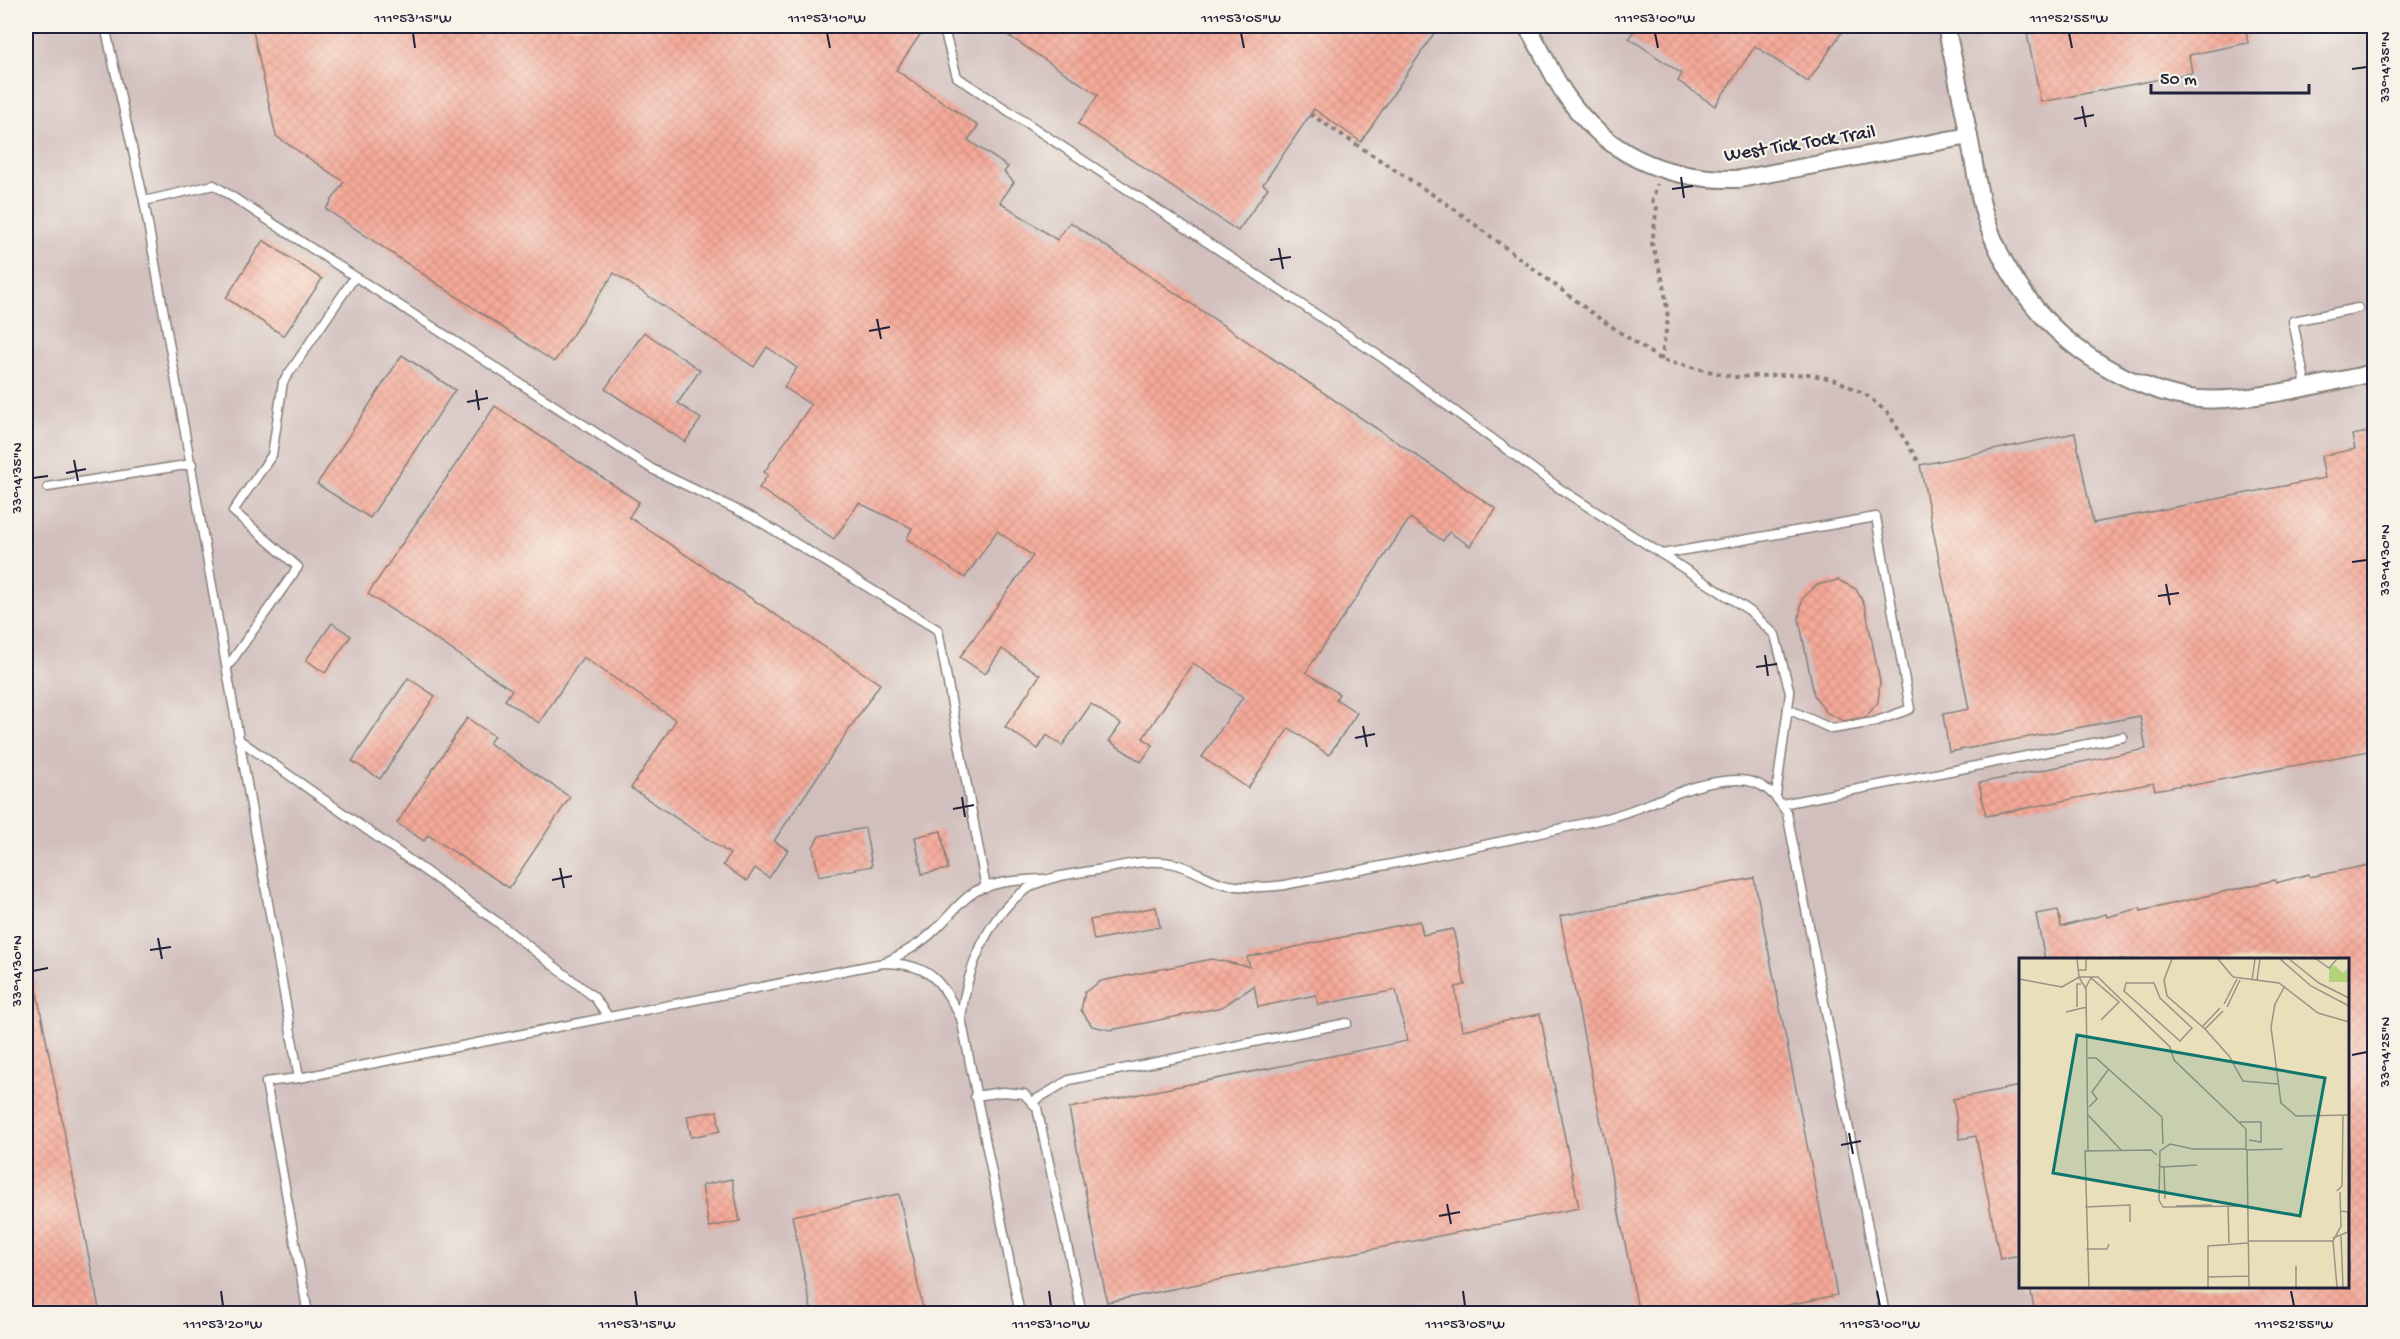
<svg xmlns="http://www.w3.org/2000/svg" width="2400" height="1339" viewBox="0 0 2400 1339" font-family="'Gochi Hand',sans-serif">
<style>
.industrial{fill:#d1bfbe;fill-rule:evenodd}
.building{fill:url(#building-cross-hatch)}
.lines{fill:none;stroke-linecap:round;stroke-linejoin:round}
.lane-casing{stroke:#86807a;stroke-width:11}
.street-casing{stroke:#86807a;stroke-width:20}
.path{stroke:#86807a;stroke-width:4;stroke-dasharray:4.5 4.5;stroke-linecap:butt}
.lane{stroke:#fff;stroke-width:8}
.street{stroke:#fff;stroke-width:16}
.ticks{fill:none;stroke:#22223b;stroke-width:2}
.labels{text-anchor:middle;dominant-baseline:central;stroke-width:4.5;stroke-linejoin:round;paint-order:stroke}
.street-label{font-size:20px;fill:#22223b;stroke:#f7f3e8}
.inset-road{fill:none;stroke:#999387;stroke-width:1.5}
.view{fill:#0f766e;fill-opacity:0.15;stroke:#0f766e;stroke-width:3}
.inset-edge{fill:none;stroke:#22223b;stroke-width:3}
.neatline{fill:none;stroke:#22223b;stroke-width:2}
.ticks-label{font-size:15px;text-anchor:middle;fill:#22223b}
</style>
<defs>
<pattern id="building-cross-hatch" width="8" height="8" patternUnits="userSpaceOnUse" patternTransform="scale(1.5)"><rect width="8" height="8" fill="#f5a998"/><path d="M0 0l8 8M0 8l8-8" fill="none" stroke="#d29184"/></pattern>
</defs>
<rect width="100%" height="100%" fill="#f7f3e8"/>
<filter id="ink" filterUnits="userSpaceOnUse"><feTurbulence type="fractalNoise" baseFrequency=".0167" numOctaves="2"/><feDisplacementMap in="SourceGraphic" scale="12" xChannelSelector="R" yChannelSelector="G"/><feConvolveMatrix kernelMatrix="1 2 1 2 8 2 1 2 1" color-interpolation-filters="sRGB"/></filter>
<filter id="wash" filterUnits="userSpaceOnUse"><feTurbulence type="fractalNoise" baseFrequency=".008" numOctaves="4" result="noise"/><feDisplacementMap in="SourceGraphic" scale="24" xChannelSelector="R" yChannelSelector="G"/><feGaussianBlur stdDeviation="1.35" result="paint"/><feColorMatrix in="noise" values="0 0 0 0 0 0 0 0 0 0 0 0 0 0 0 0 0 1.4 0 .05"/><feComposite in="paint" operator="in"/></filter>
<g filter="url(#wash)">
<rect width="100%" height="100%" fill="#e9dfba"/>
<!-- industrial -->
<path class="industrial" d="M 26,26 L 2374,26 L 2374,1313 L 26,1313 ZM 2020,960 L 2348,960 L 2348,1286 L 2020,1286 Z"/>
<g id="blocks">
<!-- building -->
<g class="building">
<polygon points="252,26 926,26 896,70 978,126 968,140 1008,167 1004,172 1014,182 1000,202 1057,240 1070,222 1496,509 1470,546 1449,532 1443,541 1410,518 1306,672 1339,694 1336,699 1357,713 1329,755 1289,728 1248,788 1202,757 1243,697 1193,663 1143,738 1153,745 1141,762 1109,741 1121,724 1091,704 1062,746 1047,735 1038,749 1005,727 1040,675 1002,649 985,674 960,657 1033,556 997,531 965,578 907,539 912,528 859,503 834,539 759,488 768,475 764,472 811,405 784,387 797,368 767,347 754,367 614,273 554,362 326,209 344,182 276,136"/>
<polygon points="994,26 1439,26 1361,142 1314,109 1263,184 1268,188 1238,231 1078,124 1098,95"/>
<polygon points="1637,26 1846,26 1808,82 1755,46 1715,106 1678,81 1682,74 1629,38"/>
<polygon points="2066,26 2245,26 2248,43 2189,55 2192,73 2041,102 2027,34"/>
<polygon points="263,240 322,279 284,336 226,298"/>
<polygon points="644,332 700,370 678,403 701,419 685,442 605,389"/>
<polygon points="402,355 455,390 370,518 317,484"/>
<polygon points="495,406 639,502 629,517 880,684 774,841 788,850 769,878 755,868 747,881 723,865 730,854 631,788 676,720 583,657 539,723 505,700 512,690 368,594"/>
<polygon points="2374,431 2374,750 2189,786 2188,784 2155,790 2153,783 1986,816 1979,783 2146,749 2140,716 1949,752 1943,714 1969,709 1920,465 2075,433 2093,523 2325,478 2321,456 2355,449 2352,435"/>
<polygon points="1838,580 1856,589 1865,606 1880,682 1878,702 1866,717 1843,721 1826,712 1814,695 1799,619 1802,599 1816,585"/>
<polygon points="332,623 351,636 325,673 306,660"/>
<polygon points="408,678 435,696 380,779 352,761"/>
<polygon points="467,718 494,736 489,743 570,797 509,888 428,835 424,841 397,823"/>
<polygon points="865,828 872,866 819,876 813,847 819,836"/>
<polygon points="941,831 948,869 922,874 915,837"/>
<polygon points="2374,864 2374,1314 2035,1314 2030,1287 2348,1287 2348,960 2045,960 2036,914 2058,910 2061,927 2106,914 2107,917 2140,908 2141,911 2275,880 2276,883 2309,874 2310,877"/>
<polygon points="1754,878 1837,1295 1745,1314 1639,1314 1560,916"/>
<polygon points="1156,907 1160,927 1094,940 1090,920"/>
<polygon points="1420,921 1423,935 1453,929 1465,985 1455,987 1462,1030 1540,1014 1579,1208 1107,1302 1069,1108 1407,1041 1396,990 1318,1005 1316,995 1258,1007 1254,986 1222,1007 1111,1030 1092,1026 1081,1010 1085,992 1101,981 1212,959 1250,967 1247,957"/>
<polygon points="34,978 100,1314 26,1314 26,979"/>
<polygon points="2020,1086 2020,1255 2000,1259 1976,1136 1960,1139 1953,1099"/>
<polygon points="717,1111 720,1131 691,1137 687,1116"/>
<polygon points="732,1179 740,1221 709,1227 702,1185"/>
<polygon points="899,1194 924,1314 812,1314 792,1216"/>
</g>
</g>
</g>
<g filter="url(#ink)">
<use href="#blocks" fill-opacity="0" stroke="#86807a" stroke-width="1.5"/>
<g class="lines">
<defs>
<g id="lane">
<polyline points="105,26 144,201 299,1078"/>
<polyline points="943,26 957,77 1384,359 1559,488 1750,611 1775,635 1790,693 1776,795"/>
<polyline points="144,201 214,185 652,469 754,518 938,630 986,888"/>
<polyline points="2306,386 2293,321 2358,308"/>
<polyline points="48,487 192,464"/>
<polyline points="1662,554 1876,517 1910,709 1874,722 1832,729 1788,709"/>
<polyline points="228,666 298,567 233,511 272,455 283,382 354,278"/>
<polyline points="238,739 496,921 594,997 608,1016"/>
<polyline points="1782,804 2123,737"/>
<path d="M 886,962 C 904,953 921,944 936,929 C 950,916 959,901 976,891 C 996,881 1022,880 1044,879"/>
<polyline points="975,1096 1003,1092 1024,1094 1037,1108 1082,1314"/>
<polyline points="1032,1102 1069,1080 1347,1023"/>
<path d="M 308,1314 L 266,1082 L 299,1078 L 883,963 C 929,963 940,979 961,1018"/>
<path d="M 1020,1314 L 961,1018 C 966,972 988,911 1032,886 C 1052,875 1080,873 1103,869 C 1126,865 1151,858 1175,864 C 1191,868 1206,878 1221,883 C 1242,889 1263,888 1285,885 C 1392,864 1500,843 1607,818 C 1651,807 1692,780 1738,780 C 1762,780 1775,794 1787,813 L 1885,1314"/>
</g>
<g id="street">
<path d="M 1526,26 C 1542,48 1551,75 1567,97 C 1609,157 1669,181 1740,179 L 1969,136"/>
<path d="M 1946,26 C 1954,63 1962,100 1969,137 C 1974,161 1977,185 1983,209 C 2001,273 2044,330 2101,364 C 2129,381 2167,397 2199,399 C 2249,403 2325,383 2374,373"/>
</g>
</defs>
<!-- lane casing -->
<use href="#lane" class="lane-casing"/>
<!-- street casing -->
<use href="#street" class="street-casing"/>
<!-- path -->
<g class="path">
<polyline points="1310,114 1453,208 1596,316 1661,360 1734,377 1808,374 1836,380 1865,394 1888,413 1920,464"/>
<polyline points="1652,203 1657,184"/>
<polyline points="1657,206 1652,244 1664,285 1668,319 1661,360"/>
</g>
<!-- lane -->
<use href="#lane" class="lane"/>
<!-- street -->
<use href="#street" class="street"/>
</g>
</g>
<!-- ticks -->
<path class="ticks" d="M 413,33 L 415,48M 827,33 L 830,48M 1241,33 L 1244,48M 1655,33 L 1658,48M 2069,33 L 2072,48M 2352,69 L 2367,67M 2082,106 L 2086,127M 2074,119 L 2094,115M 1681,177 L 1684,198M 1672,189 L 1693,186M 1279,248 L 1283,269M 1270,260 L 1291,257M 877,319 L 881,339M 869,331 L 890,327M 476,390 L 479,410M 467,402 L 488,398M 74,460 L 78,481M 66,473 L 86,469M 33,478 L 48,476M 2352,562 L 2367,560M 2166,584 L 2170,605M 2158,596 L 2179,593M 1765,655 L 1768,676M 1756,667 L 1777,664M 1363,726 L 1367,747M 1355,738 L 1375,734M 962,797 L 965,817M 953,809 L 974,805M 560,868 L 564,888M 552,880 L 572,876M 158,938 L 162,959M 150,950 L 171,947M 33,971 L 48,968M 2352,1055 L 2367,1052M 1849,1133 L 1853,1154M 1841,1145 L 1861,1141M 1447,1204 L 1451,1224M 1439,1216 L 1460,1212M 221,1291 L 223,1306M 635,1291 L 637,1306M 1049,1291 L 1051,1306M 1463,1291 L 1465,1306M 1877,1291 L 1880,1306M 2291,1291 L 2294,1306"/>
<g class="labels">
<!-- street labels -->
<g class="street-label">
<text transform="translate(1800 145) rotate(-9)">West Tick Tock Trail</text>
</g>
</g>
<!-- overview -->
<g transform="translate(2019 958)">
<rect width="330" height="330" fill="#e9dfba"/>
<path d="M 315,7 L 324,15 L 330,10 L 330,24 L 310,24 L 310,11 Z" fill="#b3d279"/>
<path class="inset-road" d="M 58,1 L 60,19 L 79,19 L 85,25 L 151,89 L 155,102 L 227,171 L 227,191M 153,1 L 145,22 L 148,38 L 186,71 L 210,98 L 224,123 L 259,126M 199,1 L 214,19 L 260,25 L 299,55 L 330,64M 261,1 L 292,28 L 330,48M 270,1 L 300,25 L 330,40M 297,1 L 310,10 L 318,1M 59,12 L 67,12 L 67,1M 0,21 L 43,29 L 60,19 L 67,31M 233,22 L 236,1M 238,22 L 241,1M 107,25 L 135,25 L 141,40 L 173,70 L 161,83 L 105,33 ZM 266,28 L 256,46 L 252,69 L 262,145 L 277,158 L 330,157M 205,46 L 218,21M 58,49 L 58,26 L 62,26M 208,49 L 221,22M 47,54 L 68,49M 183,69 L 201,50M 186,71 L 204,53M 69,100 L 77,100 L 143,159 L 144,186M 70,149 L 78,141 L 73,134 L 89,112M 69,157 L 102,192M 221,164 L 242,164 L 242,184 L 230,182M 227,192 L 264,191M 69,193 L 67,29 L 72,20 L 100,44 L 82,62M 139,207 L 145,210 L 146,241M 144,209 L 178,207M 318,233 L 323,228 L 324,158M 157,248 L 193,247M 209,248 L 210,285M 229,248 L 144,249 L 140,242 L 141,193 L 151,186 L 174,191 L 227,191 L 228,193 L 230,329M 66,249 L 111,247 L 111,264M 322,278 L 324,329M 314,280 L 329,274 L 329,254 L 322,253M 229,283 L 314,283M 67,291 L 88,291 L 90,286M 277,308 L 277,329M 189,319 L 230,318M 70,329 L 66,193 L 132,192 L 138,197M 189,329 L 189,288 L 229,285M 318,329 L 314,283 L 322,268 L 321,234"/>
<path class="view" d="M 58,77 L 306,120 L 281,258 L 34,215 Z"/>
<rect width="330" height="330" class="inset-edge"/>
</g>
<!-- margin -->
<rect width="2400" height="1339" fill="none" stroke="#f7f3e8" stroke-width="66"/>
<!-- scale -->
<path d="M2151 84v9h158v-9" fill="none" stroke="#22223b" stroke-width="3"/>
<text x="2160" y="84" font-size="18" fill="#22223b" stroke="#f7f3e8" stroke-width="4.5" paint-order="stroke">50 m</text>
<rect x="33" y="33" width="2334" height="1273" class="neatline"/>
<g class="ticks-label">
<text x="413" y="22">111°53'15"W</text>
<text x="827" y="22">111°53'10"W</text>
<text x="1241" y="22">111°53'05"W</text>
<text x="1655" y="22">111°53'00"W</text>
<text x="2069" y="22">111°52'55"W</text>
<text transform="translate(2384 67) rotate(-90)" y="5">33°14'35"N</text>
<text transform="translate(16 478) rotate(-90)" y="5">33°14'35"N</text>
<text transform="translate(2384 560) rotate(-90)" y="5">33°14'30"N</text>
<text transform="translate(16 971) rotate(-90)" y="5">33°14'30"N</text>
<text transform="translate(2384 1052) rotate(-90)" y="5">33°14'25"N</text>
<text x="223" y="1328">111°53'20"W</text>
<text x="637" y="1328">111°53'15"W</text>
<text x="1051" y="1328">111°53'10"W</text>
<text x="1465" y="1328">111°53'05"W</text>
<text x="1880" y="1328">111°53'00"W</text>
<text x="2294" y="1328">111°52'55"W</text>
</g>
</svg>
